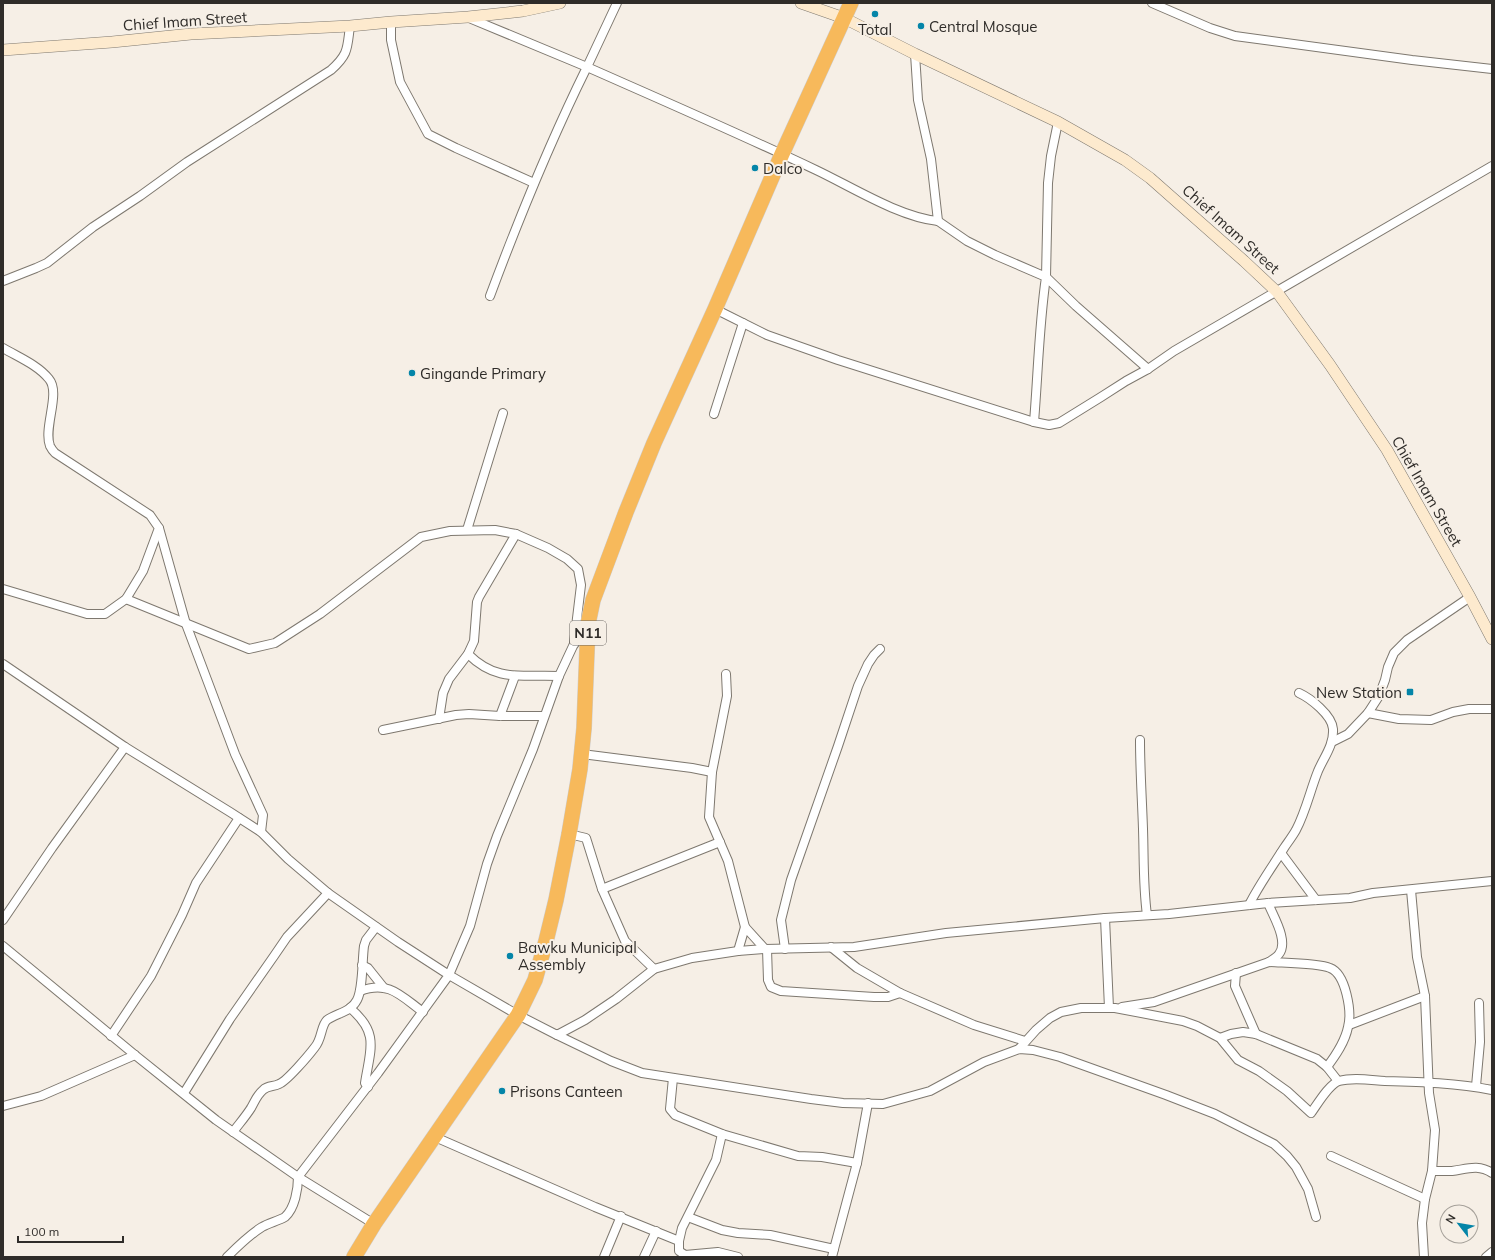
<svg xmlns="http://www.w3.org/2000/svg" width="1495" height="1260" viewBox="0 0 1495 1260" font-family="Mulish,sans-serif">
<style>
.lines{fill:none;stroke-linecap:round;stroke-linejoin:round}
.street-casing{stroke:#7e786f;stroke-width:10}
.secondary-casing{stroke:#7e786f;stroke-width:12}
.highway-casing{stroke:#cdcccc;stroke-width:16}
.street{stroke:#fff;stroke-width:8}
.secondary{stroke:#fdeace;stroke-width:11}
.highway{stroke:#f7b95b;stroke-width:15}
.poi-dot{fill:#0485a8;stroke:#f6efe6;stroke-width:1.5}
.labels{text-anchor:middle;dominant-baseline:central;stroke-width:4;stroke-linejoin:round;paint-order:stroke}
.shield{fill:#f6efe6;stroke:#6b6662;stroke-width:1}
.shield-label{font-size:14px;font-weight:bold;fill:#2f2c29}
.street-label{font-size:15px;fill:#2f2c29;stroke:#f6efe6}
.poi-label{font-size:15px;fill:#2f2c29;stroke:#f6efe6;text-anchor:start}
</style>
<rect width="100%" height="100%" fill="#f6efe6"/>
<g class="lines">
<defs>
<g id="street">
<path d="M 617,3 L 587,67 C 664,101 740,134 816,170 C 852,187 899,217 938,221"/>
<polyline points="1152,3 1210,28 1235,36 1412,60 1492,69"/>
<path d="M 469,18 L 587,67 C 550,142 519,218 490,296"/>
<polyline points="391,22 391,40 400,82 428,134 456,148 534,183"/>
<path d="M 915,54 L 918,100 L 931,159 L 938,221 L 967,241 L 995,255 L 1046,277 C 1039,325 1038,374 1034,422"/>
<polyline points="1058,122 1051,156 1048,183 1046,277 1076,306 1148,369"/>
<path d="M 3,281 L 36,268 L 47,263 L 93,227 L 140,196 L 187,162 L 331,70 C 349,54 347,48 350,26"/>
<polyline points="715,309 767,335 838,360 1034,422 1049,425 1059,423 1101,397 1126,381 1148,369 1174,351 1492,166"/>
<path d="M 3,348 C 18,357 38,365 49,379 C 61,393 43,428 50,446 C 51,448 53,451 55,453 L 150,515 L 159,528 L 143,571 L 126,599 L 105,614 L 87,614 L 3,589"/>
<polyline points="714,414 743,323"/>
<polyline points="159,528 186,624 235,754 263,815 261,832"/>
<polyline points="467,530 503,413"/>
<polyline points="126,599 249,649 275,643 320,614 421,537 450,531 495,530 516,534 548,548 567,559 578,569 581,585 574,643"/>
<polyline points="586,628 573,646 559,676 533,749 497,836 487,864 470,926 449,975 518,1015 557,1035 585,1020 616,999 654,969 692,958 738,951 765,949 854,947 946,933 1105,918 1169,914 1268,903 1350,898 1373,893 1492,881"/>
<path d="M 468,654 C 497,683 522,674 559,676"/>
<path d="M 3,664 L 125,747 L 230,812 L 261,832 L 288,859 L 328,893 L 398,942 L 449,975 L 378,1073 L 298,1177 C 298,1189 295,1208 285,1217 C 278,1221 269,1223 262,1227 C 249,1235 238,1246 227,1257"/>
<polyline points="726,674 727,696 712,772 709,817 728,861 745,927"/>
<polyline points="1368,713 1399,719 1431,720 1453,712 1469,709 1492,709"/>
<polyline points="500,716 515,676"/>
<polyline points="439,719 443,693 449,679 468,654 474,641 477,602 479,597 516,534"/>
<polyline points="383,730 456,715 469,714 500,716 544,716"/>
<path d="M 1140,740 C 1140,769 1142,799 1143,829 C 1144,858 1143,886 1147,915"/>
<polyline points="1332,742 1348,734 1368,713 1379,696 1385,680 1388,667 1394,653 1407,640 1470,597"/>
<polyline points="582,754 692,768 712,772"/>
<polyline points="569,834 586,838 602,889 625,941 654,969"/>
<polyline points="1281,853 1316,900"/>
<polyline points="602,889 720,842"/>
<polyline points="1411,890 1417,957 1425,996 1429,1093 1435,1130 1432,1171 1425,1199 1422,1223 1424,1257"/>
<path d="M 1249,905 C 1259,885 1272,867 1284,848 C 1288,842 1292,837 1296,830 C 1306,811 1310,791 1318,771 C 1324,757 1334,745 1333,729 C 1332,715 1310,698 1299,693"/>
<polyline points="1105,918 1109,1008"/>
<polyline points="3,920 52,848 125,747"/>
<polyline points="3,946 135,1055 216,1120 298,1177 374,1224"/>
<polyline points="831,947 857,968 900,993 974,1025 1025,1041"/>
<polyline points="767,949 768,980 771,987 781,991 874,997 888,997 900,993"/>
<polyline points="785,949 781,920 791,880 838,746 858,686 868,664 874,655 880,649"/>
<polyline points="738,951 745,927 765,949"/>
<path d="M 1269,962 C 1284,963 1318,963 1330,968 C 1346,974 1352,1012 1348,1027 C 1345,1042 1336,1055 1327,1067"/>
<polyline points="362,965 368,968 384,988"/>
<polyline points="1236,973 1235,986 1256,1034"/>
<path d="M 360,991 C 389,980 401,996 423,1012"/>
<path d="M 1122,1007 L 1154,1002 L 1269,962 C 1272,960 1277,957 1279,954 C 1289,941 1273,916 1268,903"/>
<path d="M 350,1008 C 380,1033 370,1050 365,1083 L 368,1087"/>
<polyline points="1349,1025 1425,996"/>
<polyline points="557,1035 611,1061 642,1073 811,1099 843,1103 883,1104 930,1091 984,1062 1019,1049 1033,1050 1060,1057 1166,1095 1215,1114 1274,1144 1287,1156 1296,1167 1308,1189 1316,1217"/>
<polyline points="111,1036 151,976 182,915 196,883 239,818"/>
<polyline points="1220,1038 1231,1034 1243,1032 1256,1034 1317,1059 1327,1067 1338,1081"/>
<path d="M 1019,1049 L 1036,1030 L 1050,1018 L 1061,1012 L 1081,1008 L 1115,1008 L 1183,1021 L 1197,1026 L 1220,1038 L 1238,1060 L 1259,1071 L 1287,1091 L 1311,1113 C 1317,1105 1329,1084 1339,1081 C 1353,1077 1370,1080 1385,1081 C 1421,1082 1457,1083 1492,1090"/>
<polyline points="673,1078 670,1109 675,1115 722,1134 798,1156 822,1157 857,1163 868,1103"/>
<polyline points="1476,1086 1480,1042 1479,1003"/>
<polyline points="184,1093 230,1019 274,956 287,937 328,893"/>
<polyline points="3,1106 41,1096 135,1055"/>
<path d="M 233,1132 C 239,1124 246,1116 251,1108 C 255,1101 257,1095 263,1090 C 268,1085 274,1087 279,1084 C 287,1081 309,1055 315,1047 C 322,1039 321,1025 327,1020 C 337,1013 351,1012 357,1000 C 363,989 362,961 364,946 L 366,940 L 376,927"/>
<polyline points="435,1137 595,1207 679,1241 682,1228 716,1160 722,1134"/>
<polyline points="1331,1156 1425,1199"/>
<path d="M 1432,1171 C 1439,1171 1445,1171 1452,1171 C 1467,1169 1478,1164 1492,1173"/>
<polyline points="688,1217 722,1230 738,1233 770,1235 834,1249 857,1163"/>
<polyline points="679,1241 679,1251 685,1255 718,1252 738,1257"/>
<polyline points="604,1257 621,1216"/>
<polyline points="644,1257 656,1231"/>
<polyline points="832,1257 834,1249"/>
<polyline points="1486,1257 1492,1252"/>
</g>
<g id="secondary">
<polyline points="801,3 844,18 915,54 1058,122 1125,160 1150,178 1244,261 1277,292 1330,365 1387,450 1470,597 1492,639"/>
<polyline points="3,50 112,42 191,34 350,26 391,22 468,17 523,11 560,3"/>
</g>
<polyline id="highway" points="354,1257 374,1224 518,1015 535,980 546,941 556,900 569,834 580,769 584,728 588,624 593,600 626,512 654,443 715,309 782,154 851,3"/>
</defs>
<!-- street casing -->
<use href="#street" class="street-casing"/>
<!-- secondary casing -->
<use href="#secondary" class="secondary-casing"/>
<!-- highway casing -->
<use href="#highway" class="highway-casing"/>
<!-- street -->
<use href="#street" class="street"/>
<!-- secondary -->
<use href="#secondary" class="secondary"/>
<!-- highway -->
<use href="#highway" class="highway"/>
</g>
<!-- markers -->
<g class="poi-dot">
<circle cx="875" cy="14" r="4"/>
<circle cx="921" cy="26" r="4"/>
<circle cx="755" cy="168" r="4"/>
<circle cx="412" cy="373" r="4"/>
<rect x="1406" y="688" width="8" height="8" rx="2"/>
<circle cx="510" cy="956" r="4"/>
<circle cx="502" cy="1091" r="4"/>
</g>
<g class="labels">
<!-- shield labels -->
<rect class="shield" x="570" y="621" width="36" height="24" rx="3"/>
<g class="shield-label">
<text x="588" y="633">N11</text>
</g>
<!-- street labels -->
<g class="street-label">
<text transform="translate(185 21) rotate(-4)">Chief Imam Street</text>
<text transform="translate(1231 229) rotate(42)">Chief Imam Street</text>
<text transform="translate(1427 491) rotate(60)">Chief Imam Street</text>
</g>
<!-- poi labels -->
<g class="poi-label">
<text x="929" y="26">Central Mosque</text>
<text x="875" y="29" text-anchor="middle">Total</text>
<text x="763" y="168">Dalco</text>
<text x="420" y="373">Gingande Primary</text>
<text x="1402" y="692" text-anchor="end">New Station</text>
<text x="518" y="947">Bawku Municipal<tspan x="518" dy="17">Assembly</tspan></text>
<text x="510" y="1091">Prisons Canteen</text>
</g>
</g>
<!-- border -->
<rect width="1495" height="1260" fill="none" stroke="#2f2c29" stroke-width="8"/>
<!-- north arrow -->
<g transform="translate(1459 1224) rotate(301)"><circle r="19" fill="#f6efe6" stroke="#a6a19a"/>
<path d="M0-3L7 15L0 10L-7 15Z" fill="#0485a8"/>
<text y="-6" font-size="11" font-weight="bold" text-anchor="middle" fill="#2f2c29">N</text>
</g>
<!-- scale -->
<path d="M18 1236v6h105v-6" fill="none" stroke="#2f2c29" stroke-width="2"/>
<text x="24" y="1236" font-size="12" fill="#2f2c29" stroke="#f6efe6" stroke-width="3" paint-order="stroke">100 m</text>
</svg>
